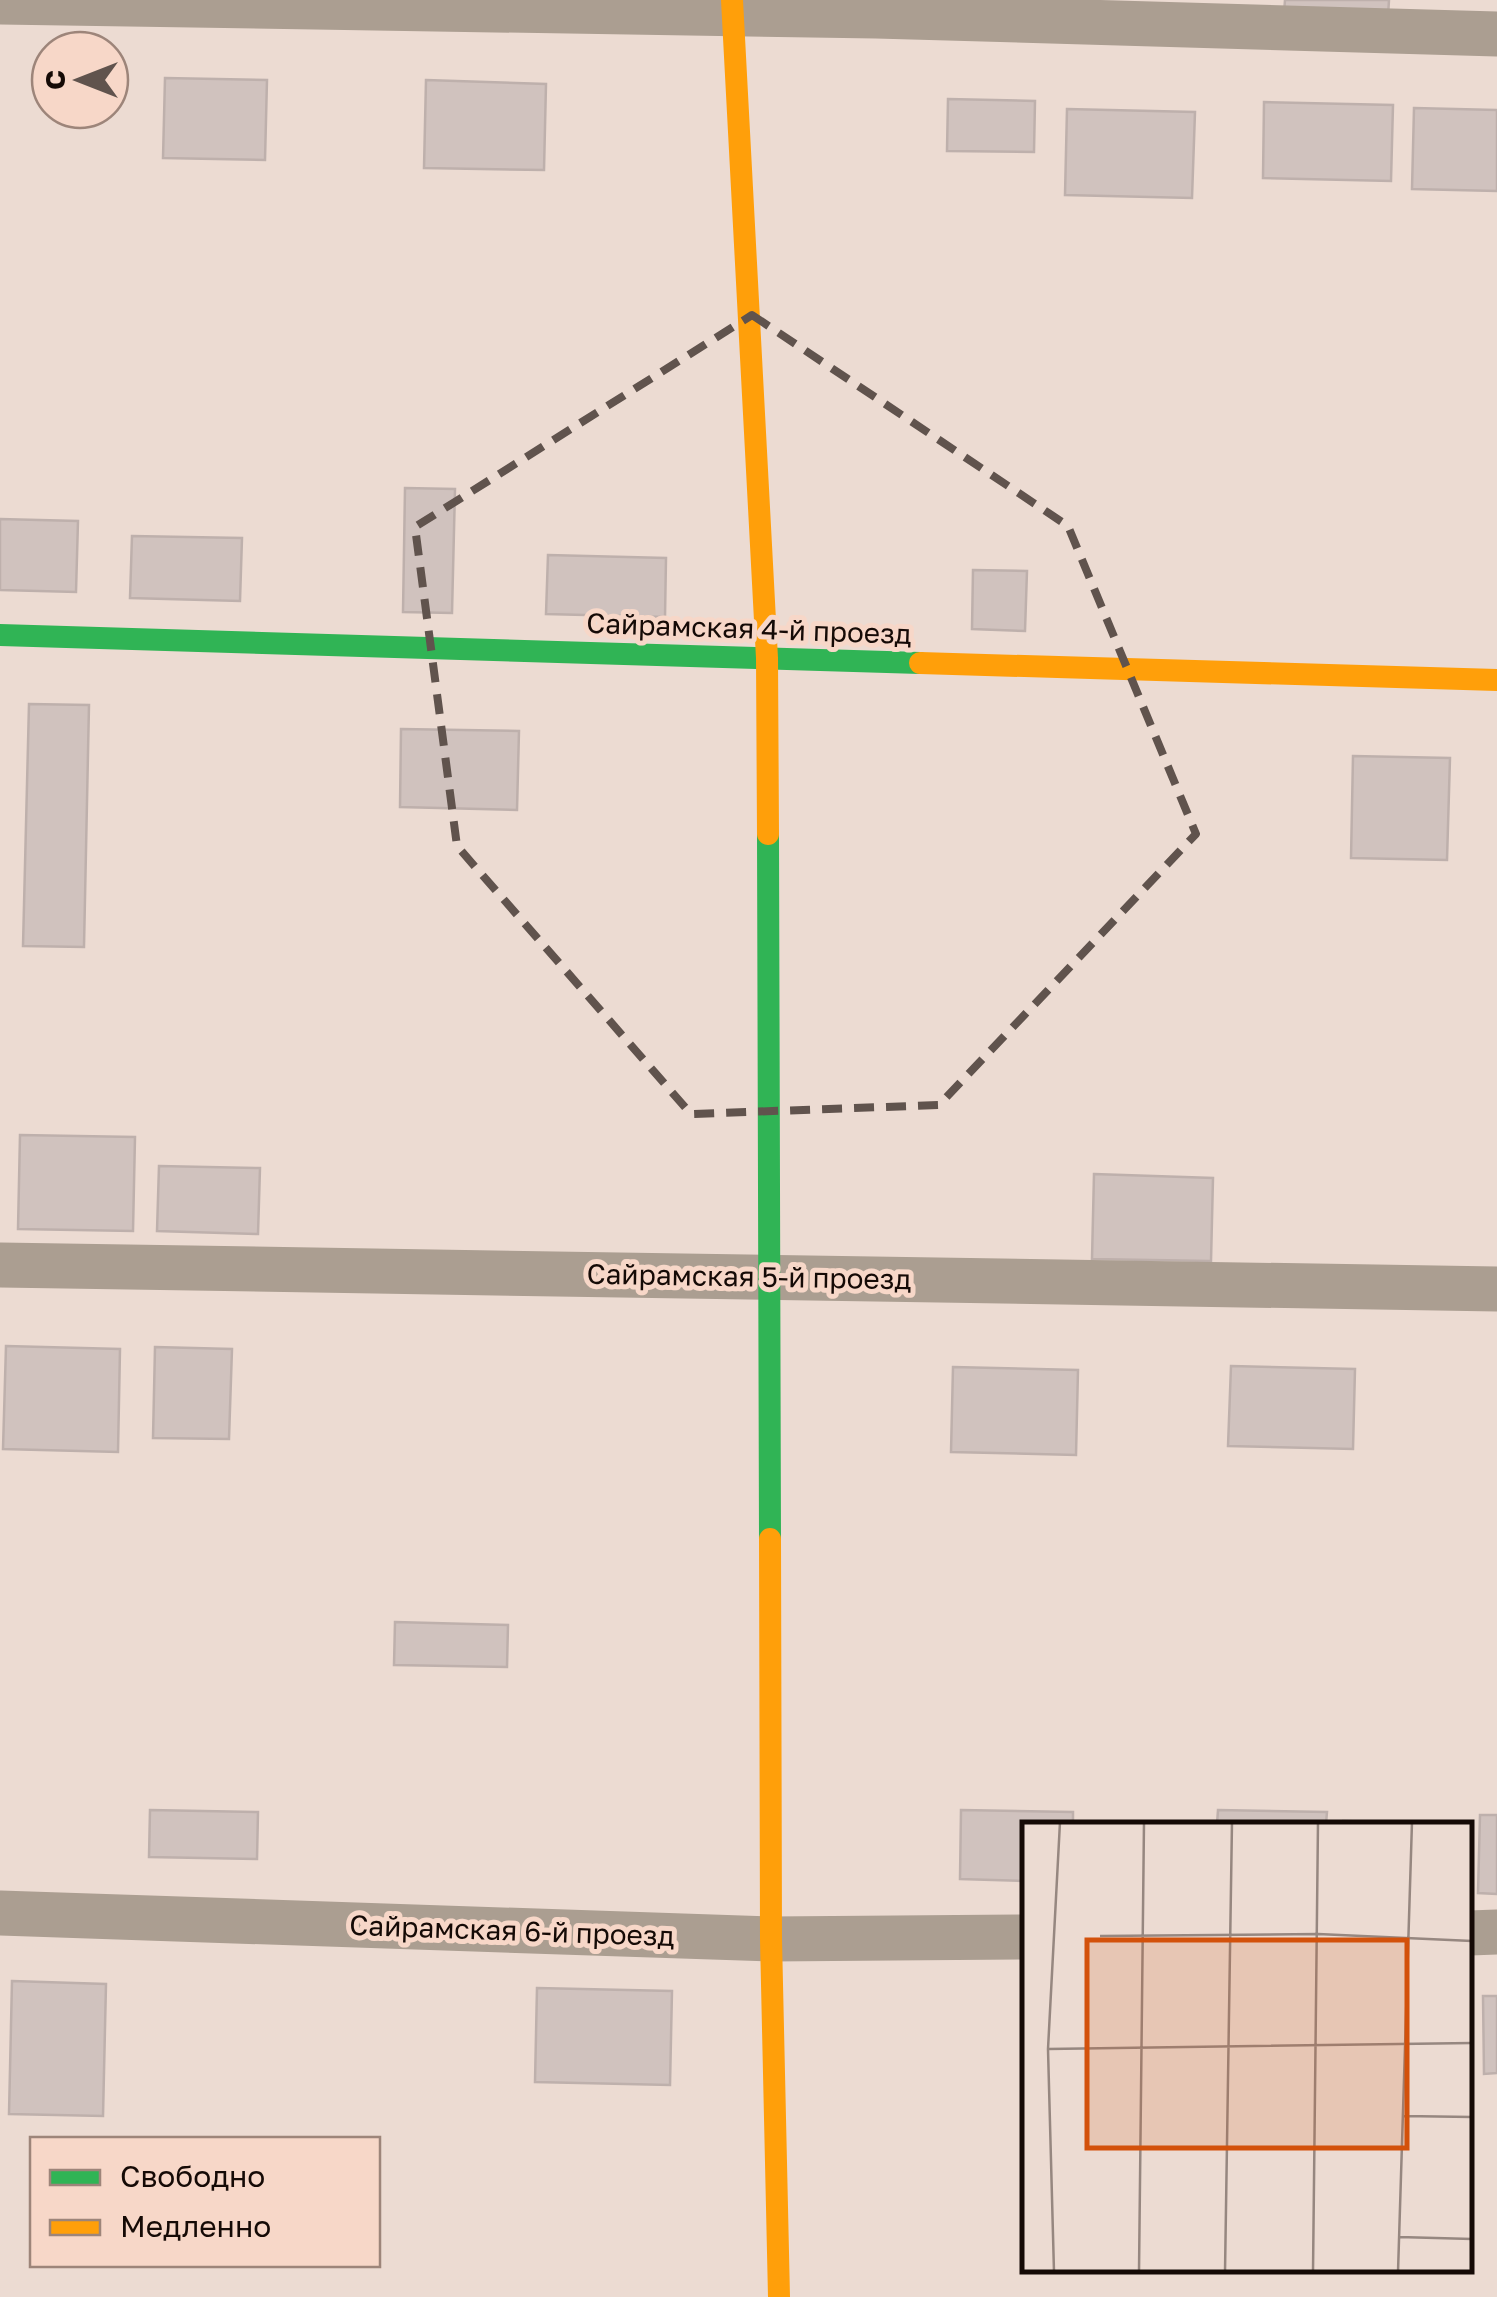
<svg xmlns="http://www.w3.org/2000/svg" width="1497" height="2297" viewBox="0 0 1497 2297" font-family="'Golos Text',sans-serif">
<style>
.building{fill:#d0c2be;stroke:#beb0ac;stroke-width:2.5}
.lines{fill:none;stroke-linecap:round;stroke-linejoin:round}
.street{stroke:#ab9e91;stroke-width:45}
.fast{stroke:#30b455;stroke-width:22}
.slow{stroke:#ff9f0a;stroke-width:22}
.marked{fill:none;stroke:#60534d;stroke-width:8;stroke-dasharray:20 12;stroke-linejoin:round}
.labels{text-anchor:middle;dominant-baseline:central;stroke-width:10;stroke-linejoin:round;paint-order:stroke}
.street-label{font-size:28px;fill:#150a06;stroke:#f7d7c8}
.inset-road{fill:none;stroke:#968780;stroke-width:2.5}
.view{fill:#d3510b;fill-opacity:0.15;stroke:#d3510b;stroke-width:5}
.inset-edge{fill:none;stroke:#150a06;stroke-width:5}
</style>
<rect width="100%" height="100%" fill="#ecdbd2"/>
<!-- building -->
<g class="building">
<polygon points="1285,0 1389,0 1388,16 1284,13"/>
<polygon points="165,78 267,80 265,160 163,158"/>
<polygon points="426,80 546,84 544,170 424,168"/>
<polygon points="948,99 1035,101 1034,152 947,151"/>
<polygon points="1264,102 1393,105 1391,181 1263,178"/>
<polygon points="1414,108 1497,110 1497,191 1412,189"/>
<polygon points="1067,109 1195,112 1192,198 1065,195"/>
<polygon points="405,488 455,489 452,613 403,612"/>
<polygon points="0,519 78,521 76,592 0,590"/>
<polygon points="132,536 242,538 240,601 130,598"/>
<polygon points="548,555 666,558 665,617 546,614"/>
<polygon points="973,570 1027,571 1025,631 972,629"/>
<polygon points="29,704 89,705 84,947 23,946"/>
<polygon points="401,729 519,731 517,810 400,807"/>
<polygon points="1353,756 1450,758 1447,860 1351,858"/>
<polygon points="20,1135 135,1137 133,1231 18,1229"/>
<polygon points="159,1166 260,1168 258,1234 157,1231"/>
<polygon points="1094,1174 1213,1178 1211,1261 1092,1259"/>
<polygon points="6,1346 120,1349 118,1452 3,1449"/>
<polygon points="155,1347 232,1349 229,1439 153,1438"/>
<polygon points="1231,1366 1355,1369 1353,1449 1228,1446"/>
<polygon points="953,1367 1078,1370 1076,1455 951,1452"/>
<polygon points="395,1622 508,1625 507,1667 394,1665"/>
<polygon points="150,1810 258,1812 257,1859 149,1857"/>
<polygon points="961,1810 1073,1812 1073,1824 1024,1824 1024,1881 960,1879"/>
<polygon points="1218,1810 1327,1812 1326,1824 1217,1824"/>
<polygon points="1480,1815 1497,1815 1497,1894 1478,1893"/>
<polygon points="1343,1821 1460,1824 1342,1824"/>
<polygon points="12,1981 106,1984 103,2116 9,2114"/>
<polygon points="537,1988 672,1991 670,2085 535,2082"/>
<polygon points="1483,1996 1497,1996 1497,2073 1484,2074"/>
</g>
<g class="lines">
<!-- street -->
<g class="street">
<polyline points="0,2 876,16 1497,34"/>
<polyline points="0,1265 1497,1289"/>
<polyline points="0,1913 771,1939 1024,1937"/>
<polyline points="1470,1933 1497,1932"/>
</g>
<!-- fast -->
<g class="fast">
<polyline points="0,635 920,663"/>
<polyline points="768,834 770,1539"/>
</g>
<!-- slow -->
<g class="slow">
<polyline points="732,0 767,658 768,834"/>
<polyline points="920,663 1497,680"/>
<polyline points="770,1539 771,1939 779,2297"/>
</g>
</g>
<!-- marked area -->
<path class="marked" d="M 752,315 L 1068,526 L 1196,834 L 939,1105 L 691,1114 L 457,846 L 415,527 Z"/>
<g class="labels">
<!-- street labels -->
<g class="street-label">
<text transform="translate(749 628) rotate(2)">Сайрамская 4-й проезд</text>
<text transform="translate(749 1276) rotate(1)">Сайрамская 5-й проезд</text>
<text transform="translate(512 1930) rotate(2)">Сайрамская 6-й проезд</text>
</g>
</g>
<!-- overview -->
<g transform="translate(1022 1822)">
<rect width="450" height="450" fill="#ecdbd2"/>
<path class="inset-road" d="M 78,114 L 296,112 L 450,119M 26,227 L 450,221M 381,294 L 450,295M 377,415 L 450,417M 32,450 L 26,227 L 38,0M 117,450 L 122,0M 203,450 L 210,0M 291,450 L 296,0M 376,450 L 390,0"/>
<path class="view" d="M 65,118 L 385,118 L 385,326 L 65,326 Z"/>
<rect width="450" height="450" class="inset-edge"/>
</g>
<!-- legend -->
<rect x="30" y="2137" width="350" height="130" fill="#f7d7c8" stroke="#9d857a" stroke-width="2.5"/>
<rect x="50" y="2170" width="50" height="15" fill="#30b455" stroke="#9d857a" stroke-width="2.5"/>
<text x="120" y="2187" font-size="30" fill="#150a06">Свободно</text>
<rect x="50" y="2220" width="50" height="15" fill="#ff9f0a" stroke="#9d857a" stroke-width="2.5"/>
<text x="120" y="2237" font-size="30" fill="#150a06">Медленно</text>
<!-- north arrow -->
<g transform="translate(80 80) rotate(270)"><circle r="48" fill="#f7d7c8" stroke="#9d857a" stroke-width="2.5"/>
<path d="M0-8L18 38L0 25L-18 38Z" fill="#60534d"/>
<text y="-15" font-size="28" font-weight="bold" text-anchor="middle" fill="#150a06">С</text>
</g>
</svg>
